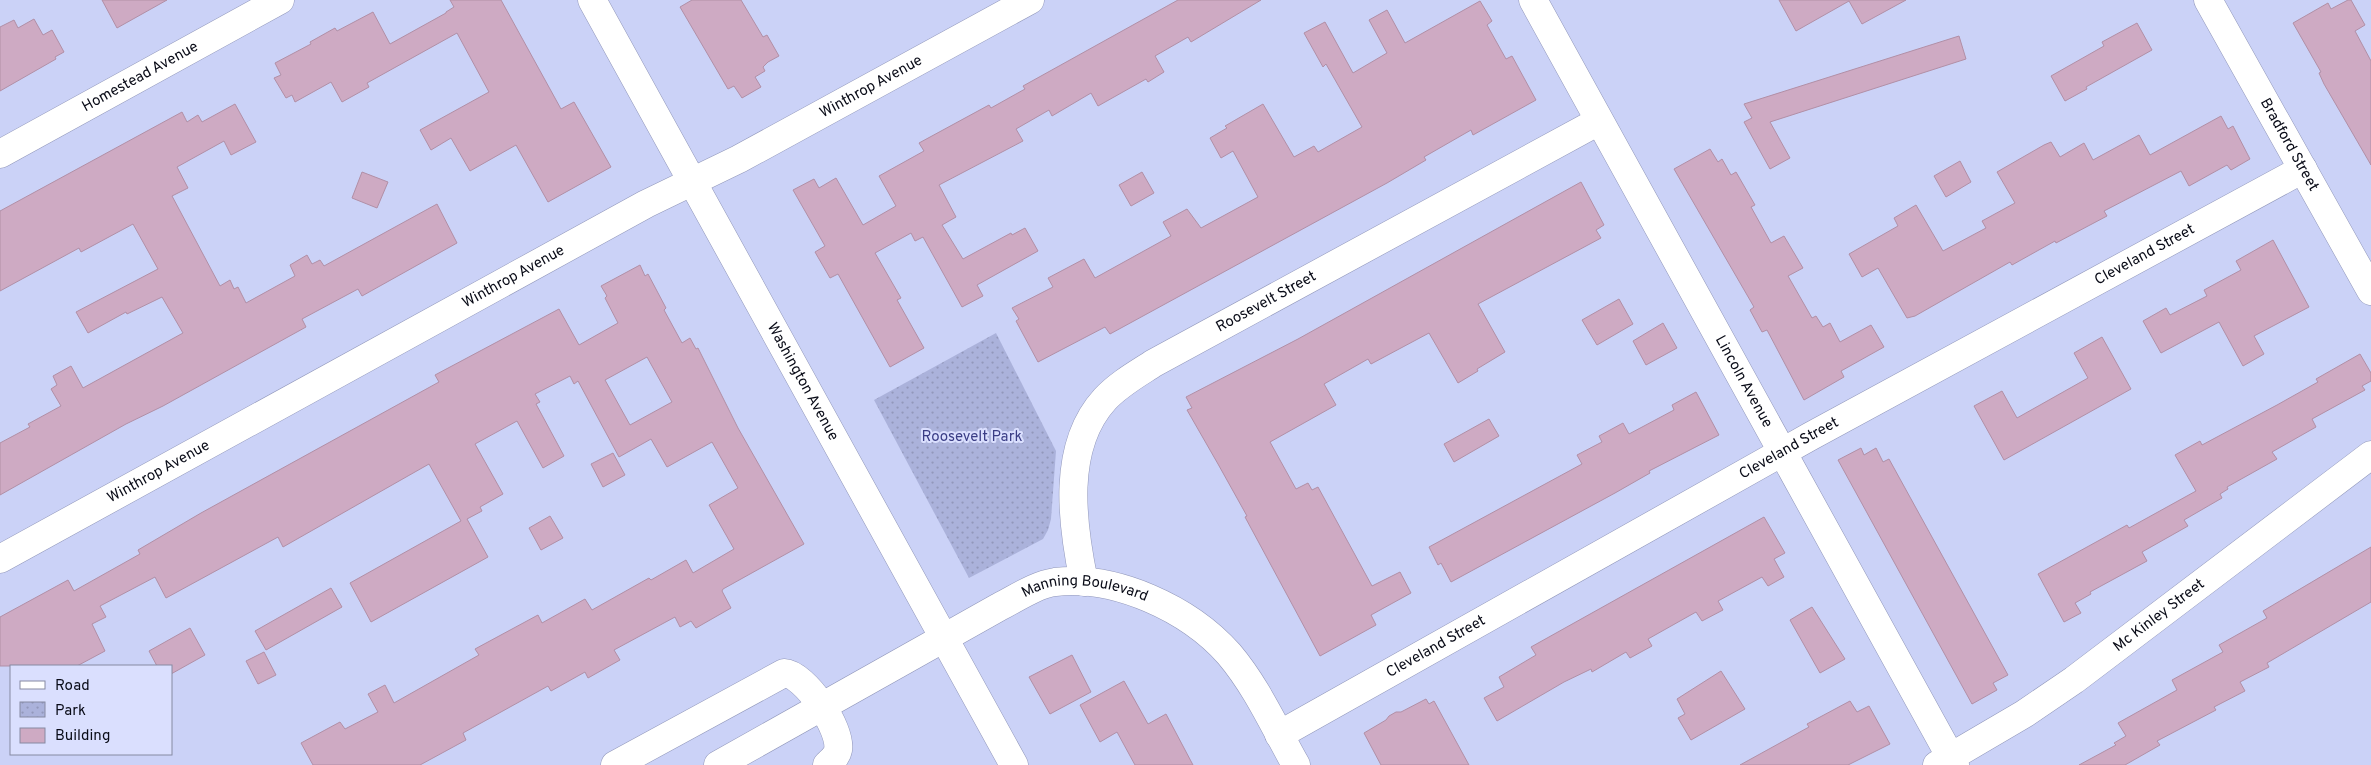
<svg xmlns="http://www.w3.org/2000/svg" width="2371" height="765" viewBox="0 0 2371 765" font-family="Overpass,sans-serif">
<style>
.park{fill:url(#park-dots)}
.building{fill:#ceaac3;stroke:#b18fa6;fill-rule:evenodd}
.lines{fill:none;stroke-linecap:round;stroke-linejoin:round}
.minor-casing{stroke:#9197ba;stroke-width:29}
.tertiary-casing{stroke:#9197ba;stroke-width:29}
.primary-casing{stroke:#9197ba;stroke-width:29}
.minor{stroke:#fff;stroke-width:28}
.tertiary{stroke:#fff;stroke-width:28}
.primary{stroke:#fff;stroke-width:28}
.labels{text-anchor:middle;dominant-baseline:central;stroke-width:4;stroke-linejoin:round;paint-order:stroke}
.street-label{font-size:15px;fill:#090b17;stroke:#dadffe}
.park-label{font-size:15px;fill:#3a3d85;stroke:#dadffe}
</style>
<defs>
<pattern id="park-dots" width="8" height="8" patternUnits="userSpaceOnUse" patternTransform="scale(1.25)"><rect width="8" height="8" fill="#abb2db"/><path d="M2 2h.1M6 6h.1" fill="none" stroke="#9298bb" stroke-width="1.8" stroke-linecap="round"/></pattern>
</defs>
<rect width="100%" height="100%" fill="#cbd2f7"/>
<!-- park -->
<polygon class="park" points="996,333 1056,451 1051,519 1048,530 1043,539 969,578 874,400"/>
<!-- building -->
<g class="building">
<polygon points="102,0 167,0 117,28"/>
<polygon points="450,0 501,0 561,109 574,102 611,167 548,202 516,145 470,171 451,138 431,150 420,130 489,92 457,33 367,83 369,87 342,102 331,82 295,102 292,95 286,98 274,78 281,75 275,63 311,44 310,42 335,28 337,31 373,12 390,44 446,13 446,12 454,7"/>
<polygon points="692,0 741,0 763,37 767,35 779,56 768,62 763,67 765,71 755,77 761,87 742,98 734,86 728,89 680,7"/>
<polygon points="1178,0 1261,0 1191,42 1188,37 1155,56 1164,72 1148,82 1146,79 1098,106 1091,93 1052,116 1049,110 1016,129 1023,141 939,185 956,217 942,225 963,259 1011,233 1012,235 1025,228 1038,251 977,285 983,296 962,307 923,237 915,241 911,233 875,253 901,298 897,300 924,348 890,367 838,274 830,278 815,252 825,246 793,190 814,179 819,188 836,178 863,225 896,206 879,176 924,151 919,143 989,105 991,108 1025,89 1023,86"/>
<polygon points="1779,0 1906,0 1862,24 1849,1 1796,31"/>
<polygon points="2348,0 2351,0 2365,25 2355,31 2371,61 2371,165 2324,84 2319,73 2321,72 2293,23 2328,3 2331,9"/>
<polygon points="1480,1 1492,21 1487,25 1506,59 1512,56 1536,100 1473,135 1471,130 1424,157 1426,160 1387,183 1110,334 1105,327 1038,362 1016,321 1019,319 1012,308 1053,287 1048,278 1084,259 1095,278 1171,236 1163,222 1187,209 1201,228 1258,197 1233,151 1221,158 1210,138 1227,128 1225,126 1263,104 1294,157 1314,146 1318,152 1362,127 1326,64 1323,67 1304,33 1325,22 1353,73 1387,53 1369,20 1387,10 1405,43"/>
<polygon points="34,19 43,35 52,30 64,52 55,57 56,59 0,91 0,27 14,20 18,28"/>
<polygon points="2137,23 2152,50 2086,87 2087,89 2065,101 2051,76 2104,46 2102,42"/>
<polygon points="1959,36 1966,59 1770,122 1790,158 1770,169 1744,122 1752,118 1744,104"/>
<polygon points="235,104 256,142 231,155 224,141 177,167 188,188 172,196 220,286 230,280 234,289 238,287 246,303 295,276 290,265 307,255 312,264 320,260 324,266 437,204 457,243 362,296 358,289 302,319 306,327 163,406 126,424 0,495 0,443 30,427 28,424 61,406 51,389 57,385 53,376 71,366 83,388 183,333 162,297 127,314 126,312 88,333 76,312 158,269 133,224 81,252 79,248 0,291 0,211 182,112 187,122 198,115 202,122"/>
<polygon points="2221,116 2228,129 2233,126 2250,159 2231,170 2227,165 2189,186 2181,171 2104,211 2107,216 2056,243 2055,241 2012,265 2010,262 1915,316 1907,318 1878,268 1862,277 1849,254 1898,226 1894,218 1916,205 1943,251 1986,228 1982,221 2015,203 1997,172 2044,145 2051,142 2060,157 2084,143 2093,160 2139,135 2150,155"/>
<polygon points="1710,149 1718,162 1722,159 1731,175 1736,172 1755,205 1751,207 1771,243 1784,236 1803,268 1788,276 1812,318 1816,316 1823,327 1830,323 1840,342 1871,325 1884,347 1841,371 1844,377 1804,400 1767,330 1762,332 1750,310 1754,307 1674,169"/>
<polygon points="1960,161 1971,182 1946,197 1934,176"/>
<polygon points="362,172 388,182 377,208 352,198"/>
<polygon points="1142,172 1154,193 1131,206 1119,185"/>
<polygon points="1581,182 1604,225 1596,230 1601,238 1478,304 1505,352 1477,369 1478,371 1458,383 1429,333 1371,364 1368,359 1324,384 1336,405 1270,442 1296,489 1308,483 1312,490 1318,487 1372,586 1400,572 1411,593 1371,615 1376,625 1320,656 1245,517 1247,516 1218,464 1187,410 1192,408 1186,397 1298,339"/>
<polygon points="2273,240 2309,307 2254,336 2264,354 2243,366 2219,322 2161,353 2143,321 2166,308 2170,315 2207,296 2204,290 2241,270 2236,261"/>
<path d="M 640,265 L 645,276 L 648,274 L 666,308 L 664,310 L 682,343 L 690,338 L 696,349 L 698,348 L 738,428 L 804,544 L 723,589 L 722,591 L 731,608 L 696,628 L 691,621 L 680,627 L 675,617 L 614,650 L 620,660 L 588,678 L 585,672 L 551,691 L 548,686 L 463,733 L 466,740 L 420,765 L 313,765 L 301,743 L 340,722 L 345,729 L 378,712 L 368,694 L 385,685 L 394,703 L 479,655 L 475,649 L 538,615 L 542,623 L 585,599 L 592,610 L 649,578 L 651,580 L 686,560 L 693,573 L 734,549 L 709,505 L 738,488 L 712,442 L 667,467 L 651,439 L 619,457 L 578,381 L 574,384 L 570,376 L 535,394 L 540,402 L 536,404 L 564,456 L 543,468 L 517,421 L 475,444 L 503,494 L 480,507 L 482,511 L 467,519 L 488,557 L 371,622 L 350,583 L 461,521 L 429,464 L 283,547 L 278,537 L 166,598 L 155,577 L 100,606 L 106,617 L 92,624 L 105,651 L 77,666 L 0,666 L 0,617 L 68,580 L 74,591 L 140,554 L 138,550 L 201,513 L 439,382 L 435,375 L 559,309 L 579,345 L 618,323 L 605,298 L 607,296 L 601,286 ZM 647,357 L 672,402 L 630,425 L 605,380 Z"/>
<polygon points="1619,299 1633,324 1597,345 1582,320"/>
<polygon points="1663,323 1677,348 1646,365 1633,341"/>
<polygon points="2102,337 2131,389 2004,460 1974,406 2002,391 2017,418 2088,378 2074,353"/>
<polygon points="2360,354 2371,373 2371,381 2362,386 2365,390 2312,419 2316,427 2272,452 2277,459 2227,487 2228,489 2220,494 2222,498 2184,520 2188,526 2142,552 2147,561 2090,592 2091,594 2075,603 2081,613 2064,622 2038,574 2127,525 2129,528 2196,491 2175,455 2200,441 2202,445 2277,405 2318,382 2316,379"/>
<polygon points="1696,392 1719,435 1649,471 1650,473 1615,493 1451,582 1441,563 1438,565 1429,547 1571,470 1582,464 1577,455 1602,442 1599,436 1623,423 1629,434 1674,410 1672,405"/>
<polygon points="1489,419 1499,436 1454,462 1444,444"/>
<polygon points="1861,448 1864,455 1876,448 1883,462 1889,459 2008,675 1993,683 1997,690 1972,704 1838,460"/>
<polygon points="613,453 625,475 603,487 591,464"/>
<polygon points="550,516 563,538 541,550 529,528"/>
<polygon points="1764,517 1785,553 1774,559 1784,577 1768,586 1762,577 1718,601 1723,610 1702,621 1696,612 1648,639 1652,646 1630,658 1626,652 1592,672 1591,669 1564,682 1497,721 1484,698 1504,687 1499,677 1536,655 1531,647"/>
<polygon points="2371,547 2371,602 2267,663 2269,667 2240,682 2245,691 2214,707 2216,710 2157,741 2160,745 2125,765 2079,765 2116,745 2114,743 2126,736 2118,723 2177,690 2172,680 2223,652 2219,645 2267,618 2263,611"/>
<polygon points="331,588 342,607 266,650 255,631"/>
<polygon points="1812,607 1845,659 1820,673 1790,620"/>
<polygon points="190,628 205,655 171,674 171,666 157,666 149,651"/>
<polygon points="264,652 276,675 258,684 246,661"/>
<polygon points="1072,655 1091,692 1050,714 1029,677"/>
<polygon points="1721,671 1745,709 1691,740 1678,718 1685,714 1677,699"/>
<polygon points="1124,681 1148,724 1166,714 1193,765 1135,765 1117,732 1100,742 1080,705"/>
<polygon points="1426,699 1429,704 1434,701 1469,765 1381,765 1364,733 1386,720 1389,716 1396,712 1401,712"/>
<polygon points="1850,701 1857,712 1869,706 1890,744 1848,765 1740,765 1809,727 1807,724"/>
</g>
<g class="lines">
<defs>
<g id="minor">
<path id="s1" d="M 2208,0 L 2371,291"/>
<path id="s2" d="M 0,154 L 280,0"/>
<path id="s3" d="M 0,559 L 646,204 L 739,159 L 1030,0"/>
<path id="s4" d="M 1084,582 C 1072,524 1061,447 1105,399 C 1119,384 1137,374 1154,363 L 1599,121"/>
<path id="s5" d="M 1279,735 L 1811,436 L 2303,169"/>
<path d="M 615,765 L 784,673 C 805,674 842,729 838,750 C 837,756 831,761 827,765"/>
<path id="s6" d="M 1937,765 L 2024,714 L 2074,680 L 2371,455"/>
</g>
<g id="tertiary">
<path id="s7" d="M 1533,0 L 1955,765"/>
<path id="s8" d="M 718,765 L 999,607 C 1017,598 1035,585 1055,582 C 1116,575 1189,609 1229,654 C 1257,687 1275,728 1296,765"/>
</g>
<g id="primary">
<path id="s9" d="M 592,0 L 1014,765"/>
</g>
</defs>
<!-- minor casing -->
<use href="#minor" class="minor-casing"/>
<!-- tertiary casing -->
<use href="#tertiary" class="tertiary-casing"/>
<!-- primary casing -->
<use href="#primary" class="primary-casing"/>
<!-- minor -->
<use href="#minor" class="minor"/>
<!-- tertiary -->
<use href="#tertiary" class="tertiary"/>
<!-- primary -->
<use href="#primary" class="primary"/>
</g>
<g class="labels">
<!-- street labels -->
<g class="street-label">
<text stroke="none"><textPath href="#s2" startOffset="160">Homestead Avenue</textPath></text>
<text stroke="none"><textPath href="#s3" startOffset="991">Winthrop Avenue</textPath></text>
<text stroke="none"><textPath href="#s1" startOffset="166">Bradford Street</textPath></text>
<text stroke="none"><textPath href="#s5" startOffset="990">Cleveland Street</textPath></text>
<text stroke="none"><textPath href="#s3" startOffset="586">Winthrop Avenue</textPath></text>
<text stroke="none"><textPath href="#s4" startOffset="380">Roosevelt Street</textPath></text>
<text stroke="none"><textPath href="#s9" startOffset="436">Washington Avenue</textPath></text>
<text stroke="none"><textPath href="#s7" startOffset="436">Lincoln Avenue</textPath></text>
<text stroke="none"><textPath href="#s5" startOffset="585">Cleveland Street</textPath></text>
<text stroke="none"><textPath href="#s3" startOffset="181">Winthrop Avenue</textPath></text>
<text stroke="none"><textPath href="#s8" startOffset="414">Manning Boulevard</textPath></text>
<text stroke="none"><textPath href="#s6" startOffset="268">Mc Kinley Street</textPath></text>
<text stroke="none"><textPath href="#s5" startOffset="180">Cleveland Street</textPath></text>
</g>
<!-- park labels -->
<g class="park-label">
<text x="972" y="437">Roosevelt Park</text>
</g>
</g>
<!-- legend -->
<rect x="10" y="665" width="162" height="90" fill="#dadffe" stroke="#868aa2"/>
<rect x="20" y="681" width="25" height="8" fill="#ffffff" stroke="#868aa2"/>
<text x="55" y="690" font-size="15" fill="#090b17">Road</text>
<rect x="20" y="702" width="25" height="15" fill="url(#park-dots)" stroke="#868aa2"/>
<text x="55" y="715" font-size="15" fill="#090b17">Park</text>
<rect x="20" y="728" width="25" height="15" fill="#ceaac3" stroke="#868aa2"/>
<text x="55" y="740" font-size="15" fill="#090b17">Building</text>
</svg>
